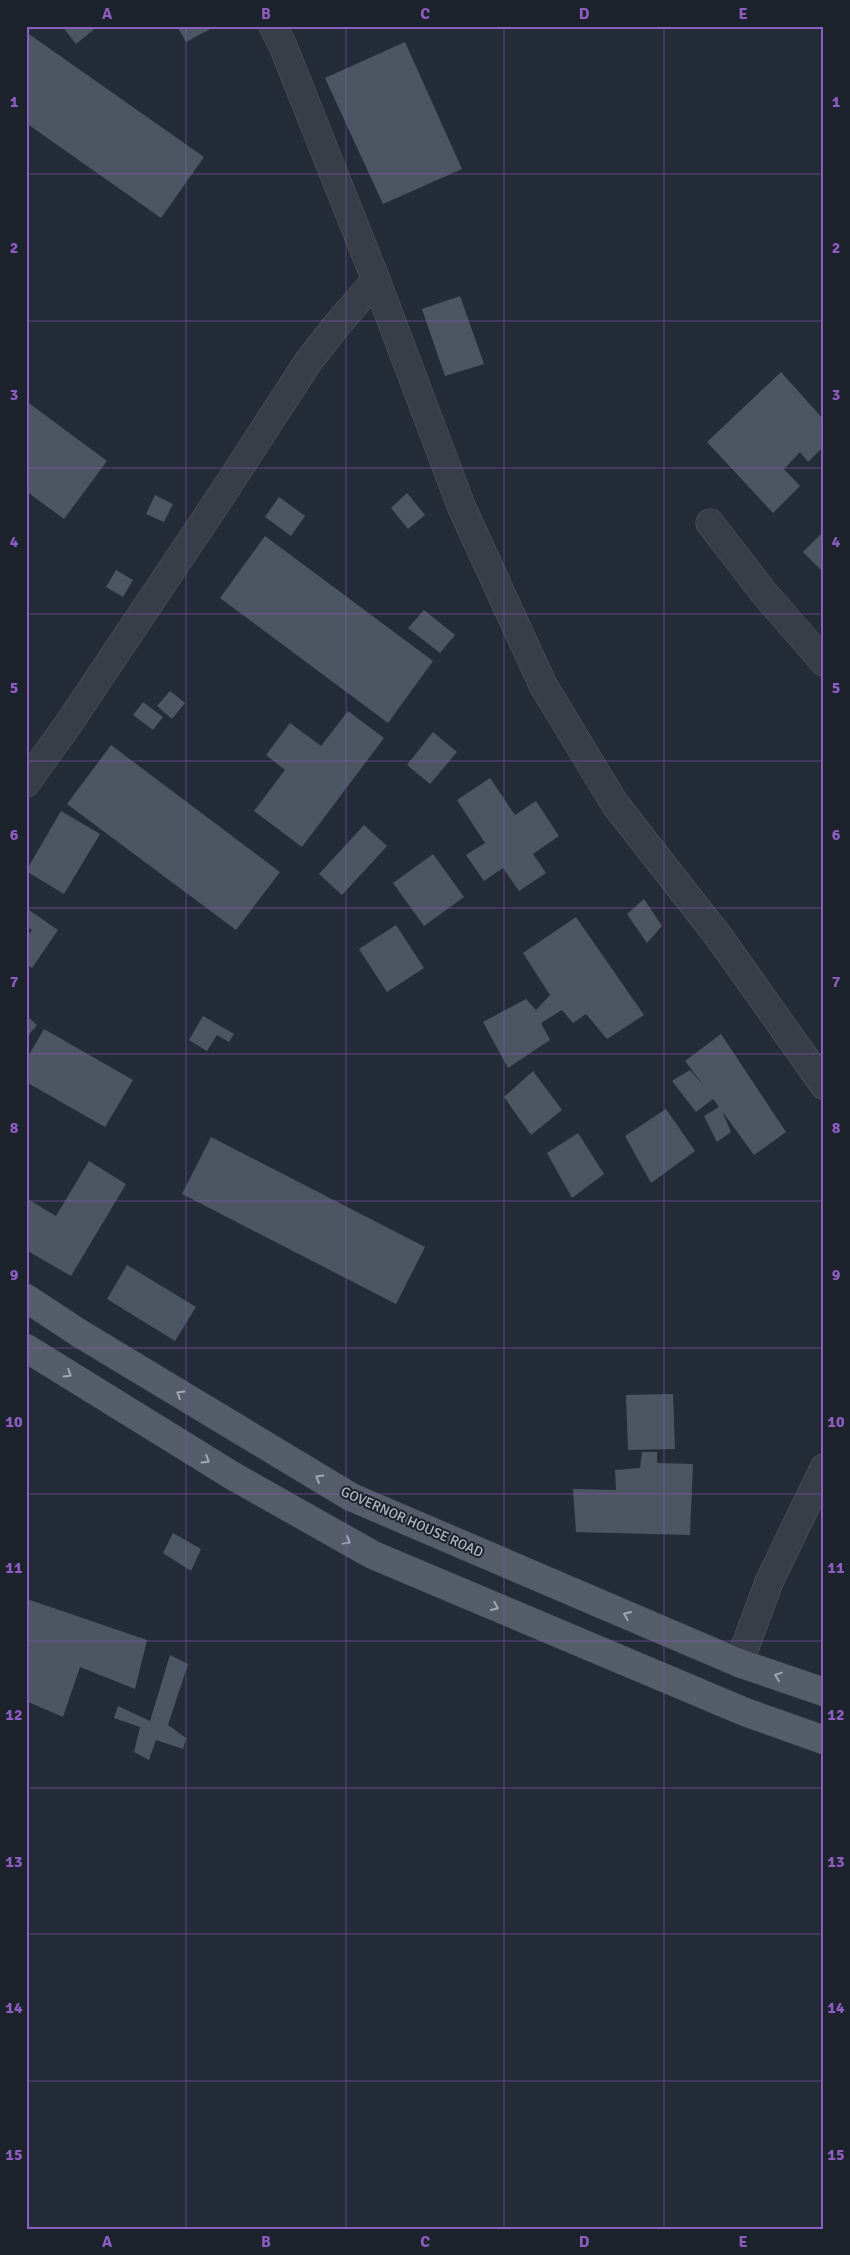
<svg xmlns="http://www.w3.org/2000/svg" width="850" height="2255" viewBox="0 0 850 2255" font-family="Signika,sans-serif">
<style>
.building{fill:#4c5663}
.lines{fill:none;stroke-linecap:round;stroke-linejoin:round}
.minor-casing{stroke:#555c66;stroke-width:29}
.major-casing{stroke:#404751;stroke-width:29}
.minor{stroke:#373e48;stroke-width:28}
.major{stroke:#555d68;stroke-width:28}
.oneway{stroke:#9fa7b2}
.grid{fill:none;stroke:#8e5dc1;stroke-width:1;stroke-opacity:0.55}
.labels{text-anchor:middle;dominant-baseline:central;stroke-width:4;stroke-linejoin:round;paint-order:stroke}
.street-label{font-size:14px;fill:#b2b9c4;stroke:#1c232d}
.neatline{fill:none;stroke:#8e5dc1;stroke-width:2}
.grid-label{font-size:16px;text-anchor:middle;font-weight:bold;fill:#8e5dc1}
</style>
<rect width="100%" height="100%" fill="#242c37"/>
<!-- building -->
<g class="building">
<polygon points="62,26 98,26 76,44"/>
<polygon points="177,26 216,26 186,42"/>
<polygon points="26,32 204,157 161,218 26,123"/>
<polygon points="405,42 462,169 383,204 325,78"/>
<polygon points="460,296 484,364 445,376 422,309"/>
<polygon points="781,372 824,420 824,446 808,462 800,452 784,469 800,486 773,513 707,442"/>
<polygon points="26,401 107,461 64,519 26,491"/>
<polygon points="407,493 425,515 408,529 391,508"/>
<polygon points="155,495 173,504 164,522 146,514"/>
<polygon points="279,497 305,516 291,536 265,517"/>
<polygon points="824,531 824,573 803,552"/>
<polygon points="265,536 433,661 388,723 220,598"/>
<polygon points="116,570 133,580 123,597 106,587"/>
<polygon points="424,610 455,635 440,653 408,628"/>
<polygon points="170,691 185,703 172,719 157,706"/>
<polygon points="143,702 163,717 153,730 133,715"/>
<polygon points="348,711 384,738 302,847 254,811 285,770 266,755 290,723 321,746"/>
<polygon points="433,732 457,752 430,784 407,765"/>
<polygon points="111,745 280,872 236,930 67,804"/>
<polygon points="490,778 515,815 536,801 559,836 533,854 546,873 519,891 503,868 484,881 466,855 485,843 457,800"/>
<polygon points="61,811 100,834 64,894 26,871"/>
<polygon points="364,825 387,846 342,895 319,874"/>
<polygon points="433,854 464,897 424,926 393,883"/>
<polygon points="644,899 662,926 647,943 627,914"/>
<polygon points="26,908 58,930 32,968 26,964 26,938 32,930 26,926"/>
<polygon points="576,917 644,1015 607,1039 586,1014 573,1023 562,1010 541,1023 550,1040 508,1068 483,1022 526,999 536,1010 550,995 523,953"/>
<polygon points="396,925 424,968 387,992 359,949"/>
<polygon points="26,1015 37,1025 26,1038"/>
<polygon points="203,1016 234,1034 229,1042 217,1035 207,1051 189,1040"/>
<polygon points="44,1029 133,1080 105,1127 26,1082 26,1060"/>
<polygon points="721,1034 786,1132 754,1155 722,1111 731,1132 717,1142 704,1116 719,1107 713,1099 696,1112 672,1081 690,1070 704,1086 685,1061"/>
<polygon points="533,1071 562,1110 531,1135 504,1097"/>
<polygon points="666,1109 695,1151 651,1183 625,1136"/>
<polygon points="578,1133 604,1174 572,1198 547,1153"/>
<polygon points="211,1137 425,1247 396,1304 182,1194"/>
<polygon points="89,1161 126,1184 71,1276 26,1250 26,1198 56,1216"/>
<polygon points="127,1265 196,1307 175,1341 107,1299"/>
<polygon points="673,1394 675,1449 628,1450 626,1395"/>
<polygon points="642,1452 657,1452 657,1463 693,1464 690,1535 576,1532 573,1489 616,1490 615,1470 640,1468"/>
<polygon points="173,1533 201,1549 191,1571 163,1553"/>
<polygon points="27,1599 147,1640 135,1689 80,1667 63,1717 26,1701"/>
<polygon points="170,1655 188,1664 168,1725 186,1738 183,1749 156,1740 149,1760 134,1752 140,1727 114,1718 118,1706 150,1721"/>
</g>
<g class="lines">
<defs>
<g id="minor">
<polyline points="273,26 283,46 376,280 462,508 543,685 615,804 719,937 824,1085"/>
<polyline points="710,523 764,593 824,662"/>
<polyline points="26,783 67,726 223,493 308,362 336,326 376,280"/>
<polyline points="739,1663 769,1582 824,1468"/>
</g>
<g id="major">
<polyline points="26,1298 79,1333 351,1497 739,1663 824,1692"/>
<polyline points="26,1348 233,1476 373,1555 745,1712 824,1740"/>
</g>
</defs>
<!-- minor casing -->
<use href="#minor" class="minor-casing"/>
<!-- major casing -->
<use href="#major" class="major-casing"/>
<!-- minor -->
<use href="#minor" class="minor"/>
<!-- major -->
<use href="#major" class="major"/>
</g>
<!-- one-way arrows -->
<defs><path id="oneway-chevron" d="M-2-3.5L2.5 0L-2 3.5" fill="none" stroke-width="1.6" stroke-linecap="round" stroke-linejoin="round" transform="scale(1.25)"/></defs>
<g class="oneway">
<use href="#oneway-chevron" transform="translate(68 1374) rotate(32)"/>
<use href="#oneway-chevron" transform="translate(180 1394) rotate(-149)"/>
<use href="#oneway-chevron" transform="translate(206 1460) rotate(32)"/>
<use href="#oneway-chevron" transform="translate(319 1478) rotate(-150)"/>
<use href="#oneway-chevron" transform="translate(347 1541) rotate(29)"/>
<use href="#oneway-chevron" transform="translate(495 1607) rotate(23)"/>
<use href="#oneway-chevron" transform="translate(627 1615) rotate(-157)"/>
<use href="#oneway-chevron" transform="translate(778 1676) rotate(-161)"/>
</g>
<!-- grid -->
<path class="grid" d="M 186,26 L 186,2229M 346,26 L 346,2229M 504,26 L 504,2229M 664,26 L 664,2229M 26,174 L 824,174M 26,321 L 824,321M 26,468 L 824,468M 26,614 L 824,614M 26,761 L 824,761M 26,908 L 824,908M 26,1054 L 824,1054M 26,1201 L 824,1201M 26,1348 L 824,1348M 26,1494 L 824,1494M 26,1641 L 824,1641M 26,1788 L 824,1788M 26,1934 L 824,1934M 26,2081 L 824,2081"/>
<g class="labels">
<!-- street labels -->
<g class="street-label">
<text transform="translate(412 1522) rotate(24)">GOVERNOR HOUSE ROAD</text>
</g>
</g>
<!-- border -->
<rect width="850" height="2255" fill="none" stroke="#1c232d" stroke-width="55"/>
<rect x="28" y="28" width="794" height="2200" class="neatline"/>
<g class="grid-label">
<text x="107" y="19">A</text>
<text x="266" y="19">B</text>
<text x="425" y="19">C</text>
<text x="584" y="19">D</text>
<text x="743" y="19">E</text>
<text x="14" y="107">1</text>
<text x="836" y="107">1</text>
<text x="14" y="253">2</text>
<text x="836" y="253">2</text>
<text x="14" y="400">3</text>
<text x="836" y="400">3</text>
<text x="14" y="547">4</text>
<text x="836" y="547">4</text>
<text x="14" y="693">5</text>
<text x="836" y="693">5</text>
<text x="14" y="840">6</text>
<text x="836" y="840">6</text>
<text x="14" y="987">7</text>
<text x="836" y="987">7</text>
<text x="14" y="1133">8</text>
<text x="836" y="1133">8</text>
<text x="14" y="1280">9</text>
<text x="836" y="1280">9</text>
<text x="14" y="1427">10</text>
<text x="836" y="1427">10</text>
<text x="14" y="1573">11</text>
<text x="836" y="1573">11</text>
<text x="14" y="1720">12</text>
<text x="836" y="1720">12</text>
<text x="14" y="1867">13</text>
<text x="836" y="1867">13</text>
<text x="14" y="2013">14</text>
<text x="836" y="2013">14</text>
<text x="14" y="2160">15</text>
<text x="836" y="2160">15</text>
<text x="107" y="2247">A</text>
<text x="266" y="2247">B</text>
<text x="425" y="2247">C</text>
<text x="584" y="2247">D</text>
<text x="743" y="2247">E</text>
</g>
</svg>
